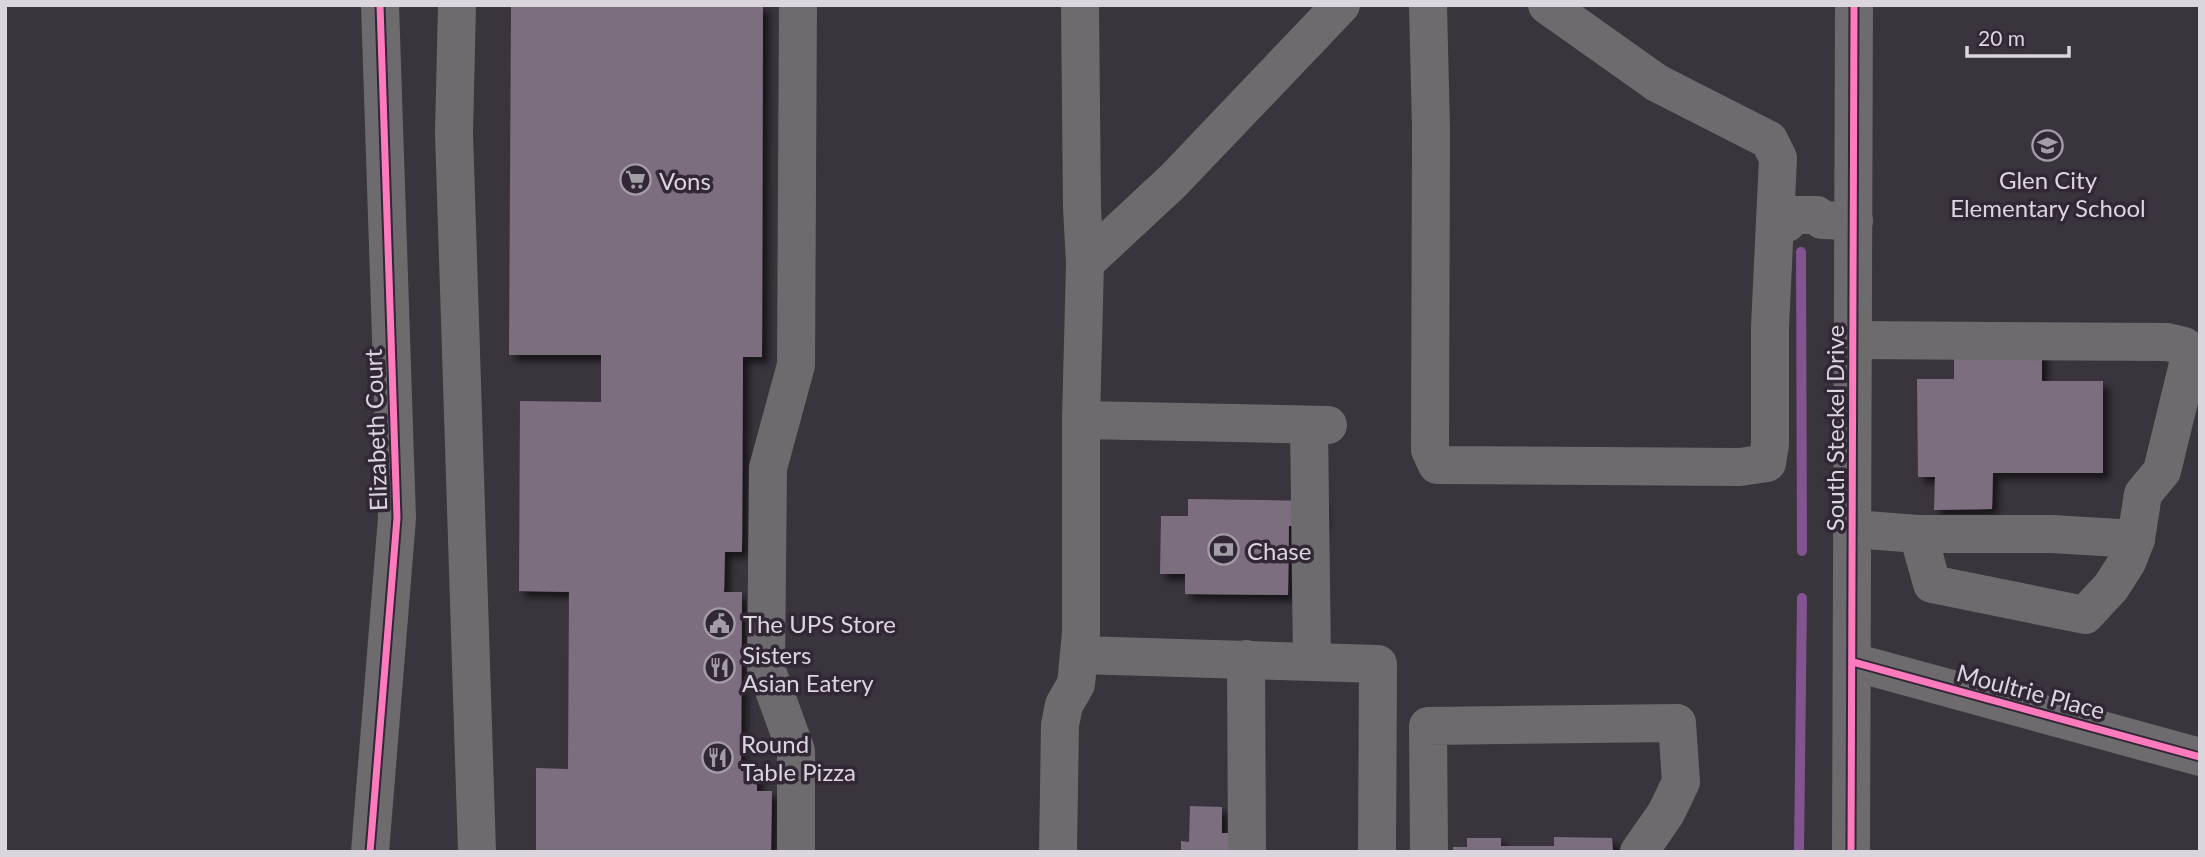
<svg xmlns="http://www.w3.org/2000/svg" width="2205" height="857" viewBox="0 0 2205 857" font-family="Lato,sans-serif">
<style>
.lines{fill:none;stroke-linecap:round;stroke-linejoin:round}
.stream{stroke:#835392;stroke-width:10}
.building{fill:#7b6e7f;filter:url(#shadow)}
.minor{stroke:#6e6b6e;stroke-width:38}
.cycleway-casing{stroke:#312735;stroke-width:11}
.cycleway{stroke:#fd7abc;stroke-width:7}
.labels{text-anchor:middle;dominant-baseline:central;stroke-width:7;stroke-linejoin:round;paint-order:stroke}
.poi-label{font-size:24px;fill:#dbd5de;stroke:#312735;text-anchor:start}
.street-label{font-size:24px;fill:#dbd5de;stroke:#312735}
</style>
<defs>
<filter id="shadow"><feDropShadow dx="6" dy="6" stdDeviation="3.5" flood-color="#0009"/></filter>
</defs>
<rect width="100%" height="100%" fill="#3a343c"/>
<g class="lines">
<!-- stream -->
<g class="stream">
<polyline points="1801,252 1802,551"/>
<polyline points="1799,852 1802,598"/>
</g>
</g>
<!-- building -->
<g class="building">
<polygon points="511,5 763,5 762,357 743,357 742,552 725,552 724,592 742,592 741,771 757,771 757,791 772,791 771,852 536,852 536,768 568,769 569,592 519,591 520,401 601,402 601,355 509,355"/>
<polygon points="1954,348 2042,348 2042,381 2103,381 2103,473 1993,473 1992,509 1934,510 1935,477 1918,477 1917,379 1954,379"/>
<polygon points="1188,499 1322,501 1322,526 1289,526 1288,595 1185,594 1185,574 1160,574 1161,516 1188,516"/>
<polygon points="1190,806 1222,807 1222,833 1233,833 1233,852 1181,852 1181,841 1189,842"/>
<polygon points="1554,837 1612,838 1613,852 1453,852 1453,847 1467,847 1467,838 1501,838 1501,846 1554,846"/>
</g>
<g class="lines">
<!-- minor -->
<g class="minor">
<polyline points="457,5 454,133 477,852"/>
<polyline points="1428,5 1431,129 1430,450 1437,465 1740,467 1767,463 1770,444 1770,327 1778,158 1769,140 1657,83 1547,5"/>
<polyline points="1787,223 1794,215 1817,215 1822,220 1854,221"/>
<polyline points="1085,263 1173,181 1341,5"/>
<polyline points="1854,340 2167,342 2184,346 2189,360 2162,471 2143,494 2136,539 2127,562 2111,587 2085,615 1932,584 1918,534"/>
<polyline points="1081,420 1328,425"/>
<polyline points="1309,425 1312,661"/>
<polyline points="1853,529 1918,534 2052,534 2136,539"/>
<polyline points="1080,655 1378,664 1377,852"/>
<polyline points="1246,659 1247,852"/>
<polyline points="1853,662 2200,757"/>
<polyline points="370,852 397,518 380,5"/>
<polyline points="796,852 796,751 766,668 768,468 796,365 798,5"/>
<polyline points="1058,852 1060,725 1064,705 1076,684 1081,633 1081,420 1085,263 1082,208 1080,5"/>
<polyline points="1429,852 1428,726 1677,723 1681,782 1666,813 1639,852"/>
<polyline points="1851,852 1854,5"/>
</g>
<defs>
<g id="cycleway">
<polyline points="1853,662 2200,757"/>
<polyline points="370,852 397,518 380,5"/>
<polyline points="1851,852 1854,5"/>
</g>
</defs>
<!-- cycleway casing -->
<use href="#cycleway" class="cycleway-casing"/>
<!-- cycleway -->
<use href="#cycleway" class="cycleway"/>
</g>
<!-- icons -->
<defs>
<symbol id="school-ring" viewBox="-11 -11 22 22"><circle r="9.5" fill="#312735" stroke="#a39da5" stroke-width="1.5"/><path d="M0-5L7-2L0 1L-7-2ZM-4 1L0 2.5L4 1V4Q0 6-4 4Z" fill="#a39da5"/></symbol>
<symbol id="supermarket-ring" viewBox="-11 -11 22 22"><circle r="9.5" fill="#312735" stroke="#a39da5" stroke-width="1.5"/><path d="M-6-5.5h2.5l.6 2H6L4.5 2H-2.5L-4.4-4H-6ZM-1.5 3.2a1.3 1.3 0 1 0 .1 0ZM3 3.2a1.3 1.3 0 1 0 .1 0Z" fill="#a39da5"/></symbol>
<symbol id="bank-ring" viewBox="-11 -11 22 22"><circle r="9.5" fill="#312735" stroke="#a39da5" stroke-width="1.5"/><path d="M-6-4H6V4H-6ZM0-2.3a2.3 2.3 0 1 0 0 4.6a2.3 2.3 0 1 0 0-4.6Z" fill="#a39da5"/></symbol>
<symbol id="civic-ring" viewBox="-11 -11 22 22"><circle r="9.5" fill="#312735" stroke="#a39da5" stroke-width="1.5"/><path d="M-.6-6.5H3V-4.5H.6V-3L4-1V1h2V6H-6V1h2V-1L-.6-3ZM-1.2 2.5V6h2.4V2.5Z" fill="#a39da5"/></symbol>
<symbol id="restaurant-ring" viewBox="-11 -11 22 22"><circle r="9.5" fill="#312735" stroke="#a39da5" stroke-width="1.5"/><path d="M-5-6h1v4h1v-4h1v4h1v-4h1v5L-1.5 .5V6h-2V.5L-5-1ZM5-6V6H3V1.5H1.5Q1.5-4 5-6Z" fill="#a39da5"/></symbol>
</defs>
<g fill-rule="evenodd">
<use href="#school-ring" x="2030" y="128" width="35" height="35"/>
<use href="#supermarket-ring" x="618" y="162" width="35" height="35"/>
<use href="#bank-ring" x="1206" y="532" width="35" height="35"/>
<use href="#civic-ring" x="702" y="606" width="35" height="35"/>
<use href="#restaurant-ring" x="702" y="650" width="35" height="35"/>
<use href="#restaurant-ring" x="700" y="740" width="35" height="35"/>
</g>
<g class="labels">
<!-- poi labels -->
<g class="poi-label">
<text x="2048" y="179" text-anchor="middle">Glen City<tspan x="2048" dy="28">Elementary School</tspan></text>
<text x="659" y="180">Vons</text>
<text x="1247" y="550">Chase</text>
<text x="743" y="623">The UPS Store</text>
<text x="742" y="654">Sisters<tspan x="742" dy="28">Asian Eatery</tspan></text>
<text x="741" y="743">Round<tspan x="741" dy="28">Table Pizza</tspan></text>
</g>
<!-- street labels -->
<g class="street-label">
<text transform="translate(1834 428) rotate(-90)">South Steckel Drive</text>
<text transform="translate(375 430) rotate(-92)">Elizabeth Court</text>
<text transform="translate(2031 691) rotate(15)">Moultrie Place</text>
</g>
</g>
<!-- border -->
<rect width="2205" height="857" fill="none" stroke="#dbd5de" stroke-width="14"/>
<!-- scale -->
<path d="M1967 46v10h102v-10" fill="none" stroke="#dbd5de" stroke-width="3.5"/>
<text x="1978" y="46" font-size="21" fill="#dbd5de" stroke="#312735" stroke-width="5" paint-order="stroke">20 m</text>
</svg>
